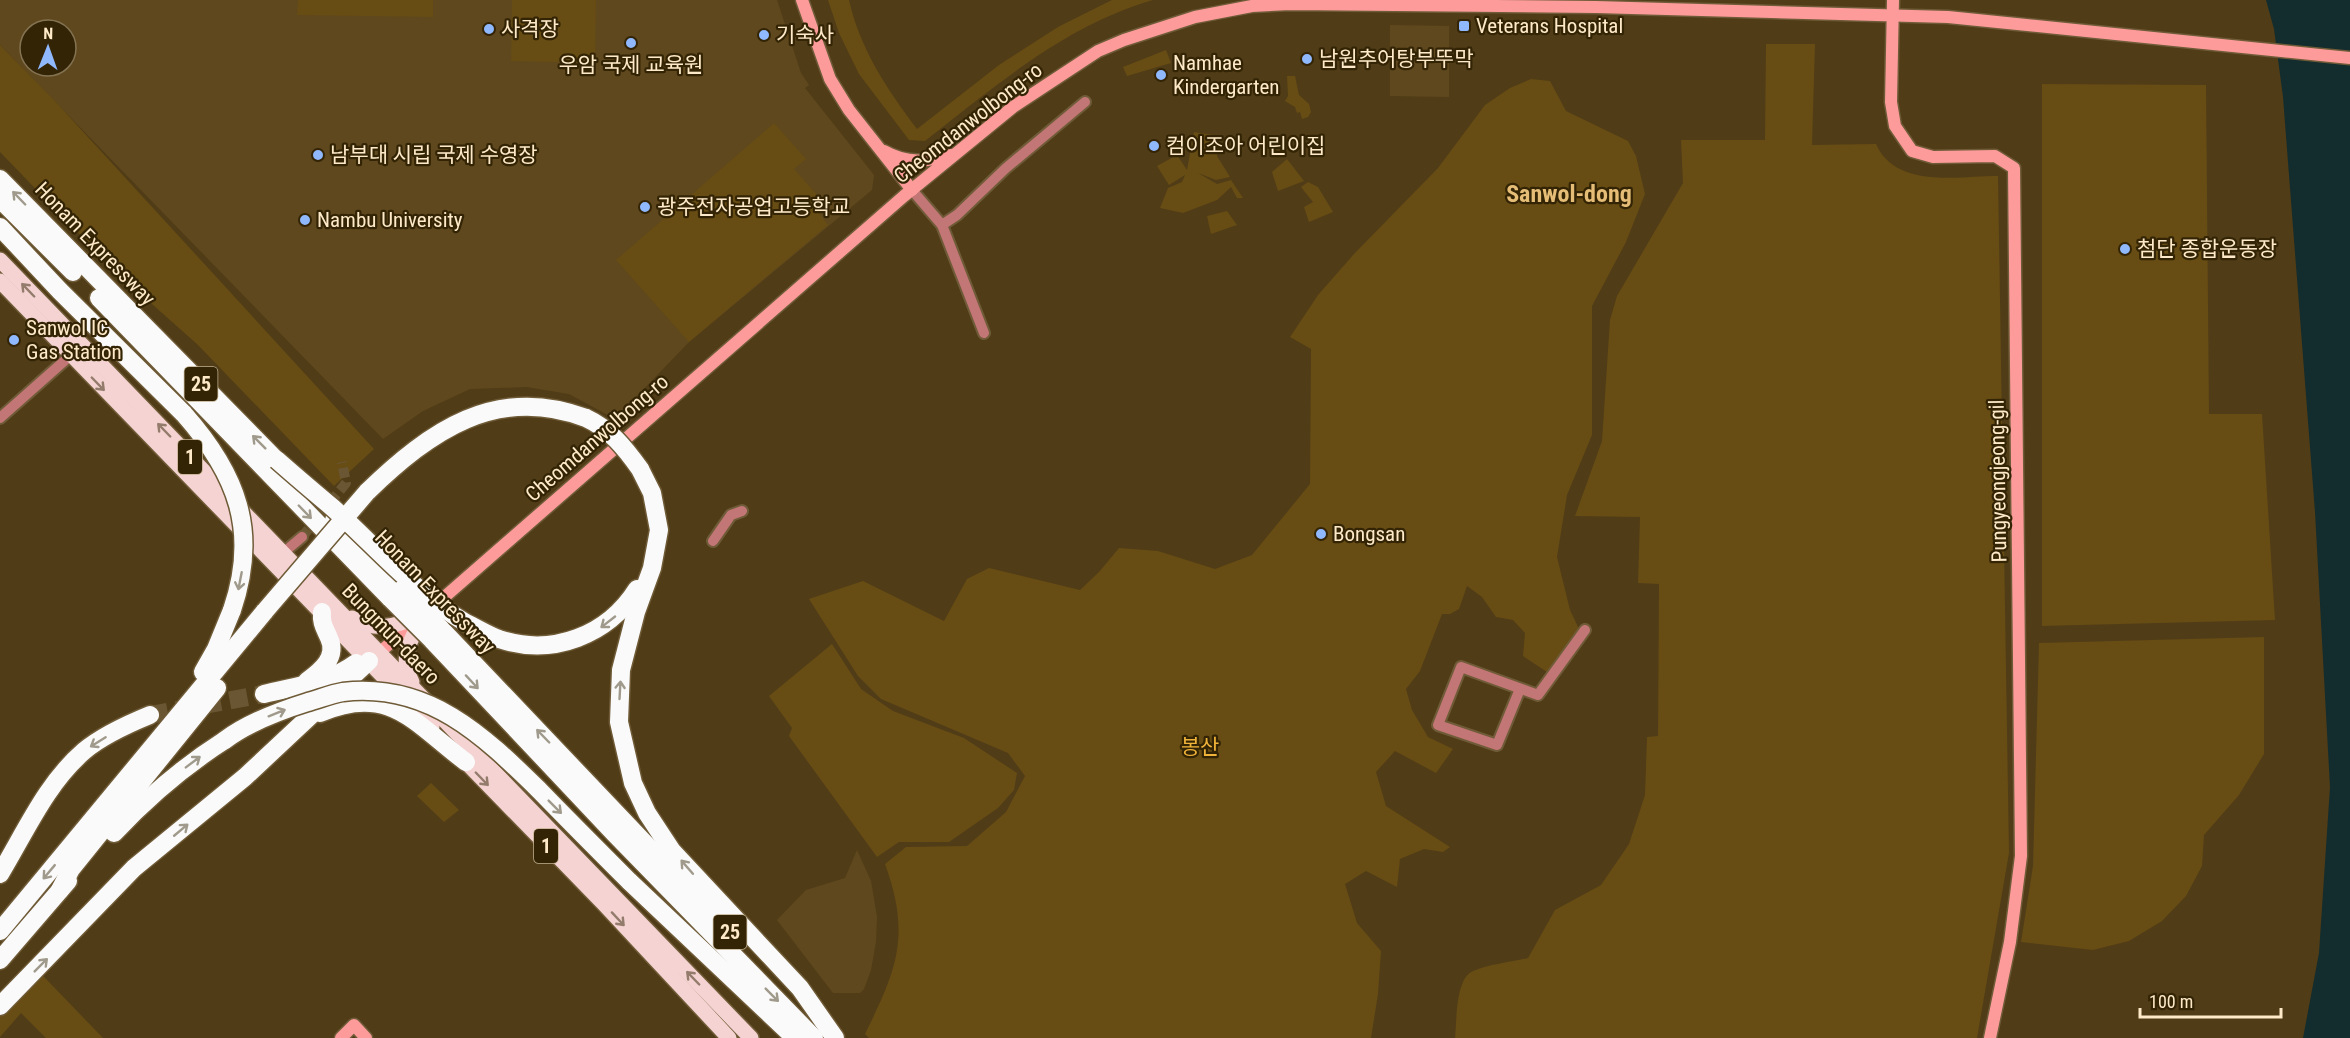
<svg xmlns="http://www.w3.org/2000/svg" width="2350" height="1038" viewBox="0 0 2350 1038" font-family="'Roboto Condensed','Noto Sans KR',sans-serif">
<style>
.built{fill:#5f481e;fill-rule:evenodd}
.green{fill:#674c14}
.water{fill:#132c2d}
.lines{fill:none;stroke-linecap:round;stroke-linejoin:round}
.street-tunnel{stroke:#6a5632;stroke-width:10;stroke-dasharray:10 5;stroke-linecap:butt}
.highway-tunnel{stroke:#6a5632;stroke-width:18;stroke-dasharray:18 9;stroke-linecap:butt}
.street-casing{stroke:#6f5b37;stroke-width:14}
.secondary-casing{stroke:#6f5b37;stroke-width:15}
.primary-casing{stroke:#6f5b37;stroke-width:18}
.highway-casing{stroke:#6f5b37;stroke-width:21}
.street{stroke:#c27675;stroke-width:10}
.secondary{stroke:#fc9b9a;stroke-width:12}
.primary{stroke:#f4d3d2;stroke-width:15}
.highway{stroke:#fafafa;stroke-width:18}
.highway-bridge-casing{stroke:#6f5b37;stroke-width:21;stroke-linecap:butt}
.highway-bridge{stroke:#fafafa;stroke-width:18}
.oneway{stroke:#a09a8c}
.oneway2{stroke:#947c6c}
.poi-dot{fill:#90b8fd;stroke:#332405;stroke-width:2}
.labels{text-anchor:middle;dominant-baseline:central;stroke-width:4.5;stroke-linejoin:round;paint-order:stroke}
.shield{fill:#332405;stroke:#c1af8e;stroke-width:1.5}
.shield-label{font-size:20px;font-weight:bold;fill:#feeac8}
.poi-label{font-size:21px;fill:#feeac8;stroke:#332405;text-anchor:start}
.street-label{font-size:21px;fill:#feeac8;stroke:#332405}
.park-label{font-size:21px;fill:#f0b43a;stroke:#332405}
.quarter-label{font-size:24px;font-weight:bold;fill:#e5bd77;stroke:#332405}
</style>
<rect width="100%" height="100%" fill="#503c17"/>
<!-- built -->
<g class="built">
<path d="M 0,0 L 777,0 L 801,73 L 809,85 L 805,88 L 874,175 L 872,190 L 689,342 L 615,419 L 569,394 L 527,387 L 470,389 L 423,411 L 383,439 L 0,45 ZM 30,30 L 66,30 L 66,66 L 30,66 Z"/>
<polygon points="1390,25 1449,26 1449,97 1390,96"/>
<polygon points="857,850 871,881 877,917 876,942 871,970 864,989 860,993 833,993 777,920 806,890 845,878"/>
</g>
<!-- green -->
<g class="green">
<polygon points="298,0 433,0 433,17 297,15"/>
<polygon points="512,0 596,0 595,63 511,61"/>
<path d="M 828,0 L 849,0 C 860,49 887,89 917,129 L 999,65 L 1058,27 L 1112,0 L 1153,0 C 1066,25 995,86 925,141 L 909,140 L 859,74 L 839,33 Z"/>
<path d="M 1766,44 L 1815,44 L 1812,145 L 1876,144 C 1896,189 1958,176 1998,176 L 2009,853 L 1977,1038 L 1455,1038 C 1457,1021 1455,979 1473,971 C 1489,964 1511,962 1528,958 L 1555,910 L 1601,885 L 1629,844 L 1645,795 L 1647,737 L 1658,736 L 1659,584 L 1638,583 L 1640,517 L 1575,516 L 1602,441 L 1610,320 L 1617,296 L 1683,183 L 1681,140 L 1765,140 Z"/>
<polygon points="0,45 54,100 374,449 334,486 198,345 116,272 0,152"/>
<polygon points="1166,50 1171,63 1127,76 1123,67"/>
<polygon points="1287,76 1295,76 1299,95 1309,104 1311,112 1308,117 1302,119 1300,112 1297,113 1295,107 1285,101 1288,96"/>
<path d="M 1531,79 L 1550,81 L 1566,111 L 1628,141 L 1636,156 L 1645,194 L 1626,242 L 1592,306 L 1592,435 L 1567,495 L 1557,557 L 1570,610 L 1580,631 L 1547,672 L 1523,656 L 1525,633 L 1513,620 L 1496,617 L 1482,597 L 1467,586 L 1459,609 L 1450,614 L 1442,614 L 1420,671 L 1406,689 L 1412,710 L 1428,737 L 1453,749 L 1436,773 L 1395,751 L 1376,772 L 1386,806 L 1450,847 L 1443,852 L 1424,849 L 1400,859 L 1397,887 L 1366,871 L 1345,884 L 1357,923 L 1381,951 L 1378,994 L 1371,1038 L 869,1038 L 865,1034 C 897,969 911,936 885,864 L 906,847 L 967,846 L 1006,812 L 1025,776 L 1008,753 L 881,699 L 858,676 L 809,599 L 863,581 L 944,621 L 967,579 L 989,568 L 1080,590 L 1099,572 L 1119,548 L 1158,551 L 1215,569 L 1252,555 L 1310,484 L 1311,349 L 1290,337 L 1318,295 L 1354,254 L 1438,168 L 1485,105 L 1510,88 Z"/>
<polygon points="2042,84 2206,85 2209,414 2262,414 2275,620 2042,626"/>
<polygon points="774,123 806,159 794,169 819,197 815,208 828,225 689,342 616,260"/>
<polygon points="1194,132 1219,136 1217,156 1230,177 1216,180 1198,173 1217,184 1231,180 1243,198 1237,198 1231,187 1217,200 1183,213 1160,208 1168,188 1182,182 1185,175 1169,185 1157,166 1177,155 1187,170"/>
<polygon points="1287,159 1304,181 1278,191 1272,172"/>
<polygon points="1308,182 1318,187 1333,212 1309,222 1304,207 1313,202 1301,187"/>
<polygon points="1227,211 1237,225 1211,234 1207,216"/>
<polygon points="2264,637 2264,754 2239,795 2204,835 2202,866 2186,896 2162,921 2129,941 2093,950 2021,942 2033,866 2039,643"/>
<polygon points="832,644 861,689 893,711 964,738 1017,773 1014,790 998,808 949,842 899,842 877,857 789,736 792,728 769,696"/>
<polygon points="431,783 459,810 444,822 417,796"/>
<polygon points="40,973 48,981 103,1038 46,1038 21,1013 0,1037 0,1015"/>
</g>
<!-- water -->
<polygon class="water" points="2266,0 2350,0 2350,1038 2303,1038 2319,953 2330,787 2315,512 2283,97 2274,29"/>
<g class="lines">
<!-- street-tunnel -->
<polyline class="street-tunnel" points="302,537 346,483 342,462"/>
<!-- highway-tunnel -->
<polyline class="highway-tunnel" points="150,715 264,694"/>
<defs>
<g id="street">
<polyline points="912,190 942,225 984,333"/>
<polyline points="942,225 957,215 1006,168 1085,102"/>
<polyline points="0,418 71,355"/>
<polyline points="713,541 731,515 742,511"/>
<polyline points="283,553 302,537"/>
<polyline points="1520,689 1497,745 1438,725 1461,667 1538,695 1585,630"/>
</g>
<g id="secondary">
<polyline points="802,0 830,79 849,110 912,190"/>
<polyline points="1893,0 1891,102 1895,126 1912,151 1933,157 1995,156 2014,168 2021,856 2010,942 1990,1038"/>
<path d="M 884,151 C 907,164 927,162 951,155"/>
<polyline points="433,607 904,196 1013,107 1098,51 1124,40 1195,17 1252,6 1290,4 1596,7 1948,17 2350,58"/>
<polyline points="374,657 420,618"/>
<polyline points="341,1038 354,1025 366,1038"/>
</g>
<g id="primary">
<polyline points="0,260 751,1038"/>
<polyline points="0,281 432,727"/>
<path d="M 352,618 C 376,632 396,627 420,615"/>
<path d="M 412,682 C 399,659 410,638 424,618"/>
<polyline points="459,755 604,904 729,1038"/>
</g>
<g id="highway">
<polyline points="0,179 288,472"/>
<polyline points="0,199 73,272"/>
<polyline points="0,227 60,291 184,414"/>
<polyline points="99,298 390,598"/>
<polyline points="640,469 652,493 659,530 652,568 636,612 621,670 619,722 633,783 647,813 672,851 800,988 835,1038"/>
<path d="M 367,492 C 430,431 496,384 586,418"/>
<polyline points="334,520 401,590"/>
<path d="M 466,623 C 477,628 488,635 499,639 C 553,657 608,635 637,589"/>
<polyline points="441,629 734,937"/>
<polyline points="432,640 614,833 814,1038"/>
<polyline points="203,672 216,649 232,610"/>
<path d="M 307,681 C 321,671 338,657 329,638 C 325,628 321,624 322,612"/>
<path d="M 264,694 C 296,686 329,683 356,663"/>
<path d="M 320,713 C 390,683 414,723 466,762"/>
<path d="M 114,833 C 147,798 184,766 225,740"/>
<path d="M 0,874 C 26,831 46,784 84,751 C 103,735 128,724 150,715"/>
<polyline points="629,881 795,1038"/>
<polyline points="60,890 71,869 217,688"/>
<polyline points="0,931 265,611"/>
<polyline points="0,960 68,881"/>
<polyline points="0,1006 134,868 245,777 369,661"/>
</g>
</defs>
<!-- street casing -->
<use href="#street" class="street-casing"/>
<!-- secondary casing -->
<use href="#secondary" class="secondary-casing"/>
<!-- primary casing -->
<use href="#primary" class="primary-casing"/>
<!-- highway casing -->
<use href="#highway" class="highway-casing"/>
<!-- street -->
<use href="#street" class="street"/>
<!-- secondary -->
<use href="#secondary" class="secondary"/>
<!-- primary -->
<use href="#primary" class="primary"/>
<!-- highway -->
<use href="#highway" class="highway"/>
<defs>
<g id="highway-bridge">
<path d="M 184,414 C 237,474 259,531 232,610"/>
<path d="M 586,418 C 610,429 625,448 640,469"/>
<path d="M 277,460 C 295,476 314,492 333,508 C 377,548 414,592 466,623"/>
<polyline points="401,590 441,629"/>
<polyline points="390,598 432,640"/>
<polyline points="265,611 367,492"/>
<path d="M 225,740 C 249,722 279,711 308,702 C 319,699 331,694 343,692 C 428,682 483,735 539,790 C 569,821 599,851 629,881"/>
</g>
</defs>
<!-- highway-bridge casing -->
<use href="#highway-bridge" class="highway-bridge-casing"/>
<!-- highway-bridge -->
<use href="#highway-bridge" class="highway-bridge"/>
</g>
<!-- one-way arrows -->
<defs><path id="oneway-shaft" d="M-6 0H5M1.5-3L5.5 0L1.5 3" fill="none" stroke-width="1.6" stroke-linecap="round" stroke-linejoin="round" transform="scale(1.5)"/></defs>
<g class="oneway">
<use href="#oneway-shaft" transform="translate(19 198) rotate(-134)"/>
<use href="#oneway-shaft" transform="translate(259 442) rotate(-135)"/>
<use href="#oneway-shaft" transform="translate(305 512) rotate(46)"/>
<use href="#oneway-shaft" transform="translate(240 581) rotate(101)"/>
<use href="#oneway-shaft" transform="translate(608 622) rotate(142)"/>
<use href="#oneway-shaft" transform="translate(472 682) rotate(47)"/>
<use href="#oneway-shaft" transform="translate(620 690) rotate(-87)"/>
<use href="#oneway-shaft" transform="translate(277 713) rotate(-22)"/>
<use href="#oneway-shaft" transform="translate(543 736) rotate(-134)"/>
<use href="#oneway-shaft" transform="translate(98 742) rotate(148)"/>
<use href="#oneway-shaft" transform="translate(193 762) rotate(-37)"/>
<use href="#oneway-shaft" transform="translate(555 807) rotate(45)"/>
<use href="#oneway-shaft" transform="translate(181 830) rotate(-40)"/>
<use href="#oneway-shaft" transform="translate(687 867) rotate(-131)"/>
<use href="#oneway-shaft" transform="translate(49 872) rotate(130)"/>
<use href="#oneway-shaft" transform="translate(41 965) rotate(-45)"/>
<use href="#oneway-shaft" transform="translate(772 995) rotate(45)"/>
</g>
<g class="oneway2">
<use href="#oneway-shaft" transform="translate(28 290) rotate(-134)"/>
<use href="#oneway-shaft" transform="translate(98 384) rotate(46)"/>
<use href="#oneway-shaft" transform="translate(164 430) rotate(-134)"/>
<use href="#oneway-shaft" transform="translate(482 779) rotate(46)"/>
<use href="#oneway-shaft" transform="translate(618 919) rotate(47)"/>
<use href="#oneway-shaft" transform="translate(693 978) rotate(-134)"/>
</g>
<!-- markers -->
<g class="poi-dot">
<rect x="1458" y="20" width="12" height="12" rx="3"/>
<circle cx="489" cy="29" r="6"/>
<circle cx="764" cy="35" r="6"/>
<circle cx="631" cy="43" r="6"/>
<circle cx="1307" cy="59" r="6"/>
<circle cx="1161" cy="75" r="6"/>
<circle cx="1154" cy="146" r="6"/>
<circle cx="318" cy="155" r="6"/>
<circle cx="645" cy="207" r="6"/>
<circle cx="305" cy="220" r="6"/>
<circle cx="2125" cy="249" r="6"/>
<circle cx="14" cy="340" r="6"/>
<circle cx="1321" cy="534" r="6"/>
</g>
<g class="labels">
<!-- shield labels -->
<g class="shield">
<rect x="184.5" y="367" width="33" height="34" rx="4.5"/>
<rect x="178" y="440" width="24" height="34" rx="4.5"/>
<rect x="534" y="829" width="24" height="34" rx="4.5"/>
<rect x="713.5" y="915" width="33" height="34" rx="4.5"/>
</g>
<g class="shield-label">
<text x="201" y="384">25</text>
<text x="190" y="457">1</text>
<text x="546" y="846">1</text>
<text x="730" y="932">25</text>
</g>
<!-- poi labels -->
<g class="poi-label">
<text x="1476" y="26">Veterans Hospital</text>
<text x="501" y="29">사격장</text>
<text x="776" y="35">기숙사</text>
<text x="1319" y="59">남원추어탕부뚜막</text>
<text x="1173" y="63">Namhae<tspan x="1173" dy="24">Kindergarten</tspan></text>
<text x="631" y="65" text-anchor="middle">우암 국제 교육원</text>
<text x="1166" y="146">컴이조아 어린이집</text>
<text x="330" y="155">남부대 시립 국제 수영장</text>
<text x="657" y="207">광주전자공업고등학교</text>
<text x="317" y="220">Nambu University</text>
<text x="2137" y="249">첨단 종합운동장</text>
<text x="26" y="328">Sanwol IC<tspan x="26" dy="24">Gas Station</tspan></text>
<text x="1333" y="534">Bongsan</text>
</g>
<!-- street labels -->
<g class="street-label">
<text transform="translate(968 123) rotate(-38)">Cheomdanwolbong-ro</text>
<text transform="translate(95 244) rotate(46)">Honam Expressway</text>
<text transform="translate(597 438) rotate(-41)">Cheomdanwolbong-ro</text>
<text transform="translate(1998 481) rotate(-91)">Pungyeongjeong-gil</text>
<text transform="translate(435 592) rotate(46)">Honam Expressway</text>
<text transform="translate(391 634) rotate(46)">Bungmun-daero</text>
</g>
<!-- park labels -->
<g class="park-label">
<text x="1200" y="747">봉산</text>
</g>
<!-- quarter labels -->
<g class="quarter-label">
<text x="1569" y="194">Sanwol-dong</text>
</g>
</g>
<!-- north arrow -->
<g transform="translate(48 48) rotate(1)"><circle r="28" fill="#332405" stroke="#847353" stroke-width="1.5"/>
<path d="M0-4.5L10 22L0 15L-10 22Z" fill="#90b8fd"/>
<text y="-9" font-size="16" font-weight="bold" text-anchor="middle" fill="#feeac8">N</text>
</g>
<!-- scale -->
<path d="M2140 1008v9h141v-9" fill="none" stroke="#feeac8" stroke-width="3"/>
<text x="2149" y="1008" font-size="18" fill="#feeac8" stroke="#332405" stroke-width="4.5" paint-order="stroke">100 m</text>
</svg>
